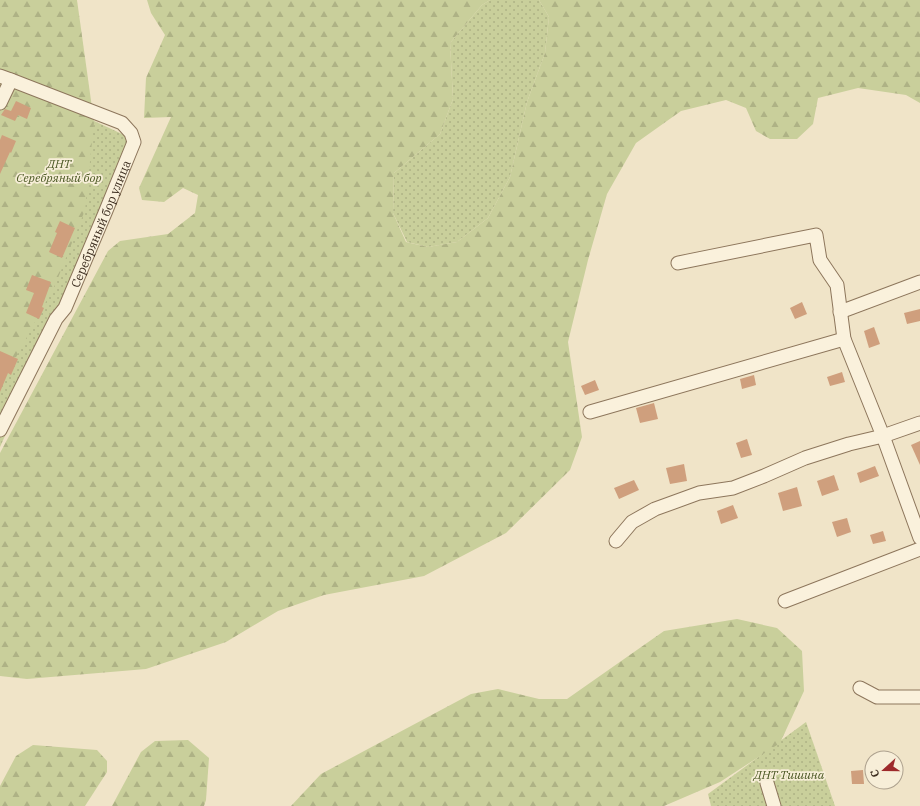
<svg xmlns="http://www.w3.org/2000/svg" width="920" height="806" viewBox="0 0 920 806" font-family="'IBM Plex Serif',serif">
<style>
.grass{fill:url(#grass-dots)}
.forest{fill:url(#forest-firs)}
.building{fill:#cf9f7d}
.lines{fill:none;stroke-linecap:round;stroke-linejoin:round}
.minor-casing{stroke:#8d765c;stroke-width:15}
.minor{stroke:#faf1dc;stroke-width:13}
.labels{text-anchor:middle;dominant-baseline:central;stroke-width:3.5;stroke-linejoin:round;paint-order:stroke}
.park-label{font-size:12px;font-style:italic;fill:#4d5a26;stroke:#f7eed8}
.street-label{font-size:12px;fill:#3d2e20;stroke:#f7eed8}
</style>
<defs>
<pattern id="grass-dots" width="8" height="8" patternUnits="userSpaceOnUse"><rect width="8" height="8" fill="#c9cf9b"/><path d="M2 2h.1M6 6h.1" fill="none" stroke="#aeb285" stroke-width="1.8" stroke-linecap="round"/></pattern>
<pattern id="forest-firs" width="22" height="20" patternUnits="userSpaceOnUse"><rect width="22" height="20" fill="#c9cf9b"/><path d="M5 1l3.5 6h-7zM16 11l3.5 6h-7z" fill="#aeb285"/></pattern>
</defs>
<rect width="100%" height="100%" fill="#f0e4c8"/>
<!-- grass -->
<g class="grass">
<polygon points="490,0 539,0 549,17 545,53 527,102 510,177 488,218 457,242 428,247 407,242 393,213 394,173 440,134 453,99 450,43 482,5"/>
<polygon points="0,77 137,141 0,447"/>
<polygon points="806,722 835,806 711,806 708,794"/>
</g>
<!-- forest -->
<g class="forest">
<polygon points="0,0 77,0 94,122 85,210 56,283 0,387"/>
<polygon points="147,0 490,0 482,5 450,43 453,99 440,134 394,173 393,213 406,242 428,247 457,242 488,218 510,177 527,102 545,53 549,17 539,0 920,0 920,103 906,95 858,88 818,98 813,124 797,139 770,139 756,131 746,108 726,100 681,111 636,143 607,194 588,260 568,342 582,437 570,470 506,533 424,576 324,595 278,611 226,642 146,669 27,679 0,676 0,453 108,251 120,241 168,234 195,213 198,195 183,188 164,202 142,200 139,188 171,117 144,118 146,78 165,35 151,13"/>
<polygon points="737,619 777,628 802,651 804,691 780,743 720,782 664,806 291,806 321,774 471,694 498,689 539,699 567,699 664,631"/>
<polygon points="188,740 209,758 206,800 204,806 112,806 141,752 155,741"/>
<polygon points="33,745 97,750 107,761 107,772 85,806 0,806 0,786 16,756"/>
</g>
<!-- building -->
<g class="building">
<polygon points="16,101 31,108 27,119 18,115 15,121 1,115 5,109 11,111"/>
<polygon points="2,135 16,141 11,153 10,152 0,174 0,140"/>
<polygon points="60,221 75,228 62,258 49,252 57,233 55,232"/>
<polygon points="32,275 51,282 42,307 44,308 39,319 26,313 34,293 26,290"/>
<polygon points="802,302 807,314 795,319 790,308"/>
<polygon points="920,309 920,321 907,324 904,313"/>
<polygon points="874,327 880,344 869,348 864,331"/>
<polygon points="0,351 18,359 11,375 8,373 0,392"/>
<polygon points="842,372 845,382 830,386 827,377"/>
<polygon points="754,375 756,385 742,389 740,379"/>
<polygon points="595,380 599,390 585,395 581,386"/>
<polygon points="654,403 658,419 640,423 636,408"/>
<polygon points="747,439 752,455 741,458 736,443"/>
<polygon points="920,441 920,465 911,445"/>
<polygon points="684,464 687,481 670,484 666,468"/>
<polygon points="875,466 879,476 860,483 857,473"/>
<polygon points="834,475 839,490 822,496 817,481"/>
<polygon points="634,480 639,490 619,499 614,488"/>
<polygon points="797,487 802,506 783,511 778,493"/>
<polygon points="733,505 738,518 721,524 717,511"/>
<polygon points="847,518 851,532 837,537 832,522"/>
<polygon points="883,531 886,541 873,544 870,535"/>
<polygon points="863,770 864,784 852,784 851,771"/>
</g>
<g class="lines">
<defs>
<g id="minor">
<polyline points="0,76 11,80 0,103"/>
<polyline points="678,263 816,235 820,260 837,285 844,339 883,436 920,538"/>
<polyline points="840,312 920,282"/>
<polyline points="590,412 844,339"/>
<path id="s1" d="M 0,430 L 56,319 L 65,308 L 105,213 L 134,142 L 131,133 L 122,123 L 11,80"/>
<polyline points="616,541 632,522 655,509 699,493 733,488 764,476 805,458 849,444 883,436 920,423"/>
<polyline points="785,601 920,549"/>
<polyline points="860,688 877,697 920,697"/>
<polyline points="767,783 774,806"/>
</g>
</defs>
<!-- minor casing -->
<use href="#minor" class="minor-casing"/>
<!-- minor -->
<use href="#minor" class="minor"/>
</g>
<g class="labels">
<!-- park labels -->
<g class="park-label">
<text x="59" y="163">ДНТ<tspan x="59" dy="14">Серебряный бор</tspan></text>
<text x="789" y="774">ДНТ Тишина</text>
</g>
<!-- street labels -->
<g class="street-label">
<text stroke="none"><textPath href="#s1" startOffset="230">Серебряный бор улица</textPath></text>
</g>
</g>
<!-- north arrow -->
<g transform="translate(884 770) rotate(249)"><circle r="19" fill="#f7eed8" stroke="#ada18e"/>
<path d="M0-3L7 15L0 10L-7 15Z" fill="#9e2a2b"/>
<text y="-6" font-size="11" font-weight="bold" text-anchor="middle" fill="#3d2e20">С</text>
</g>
</svg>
